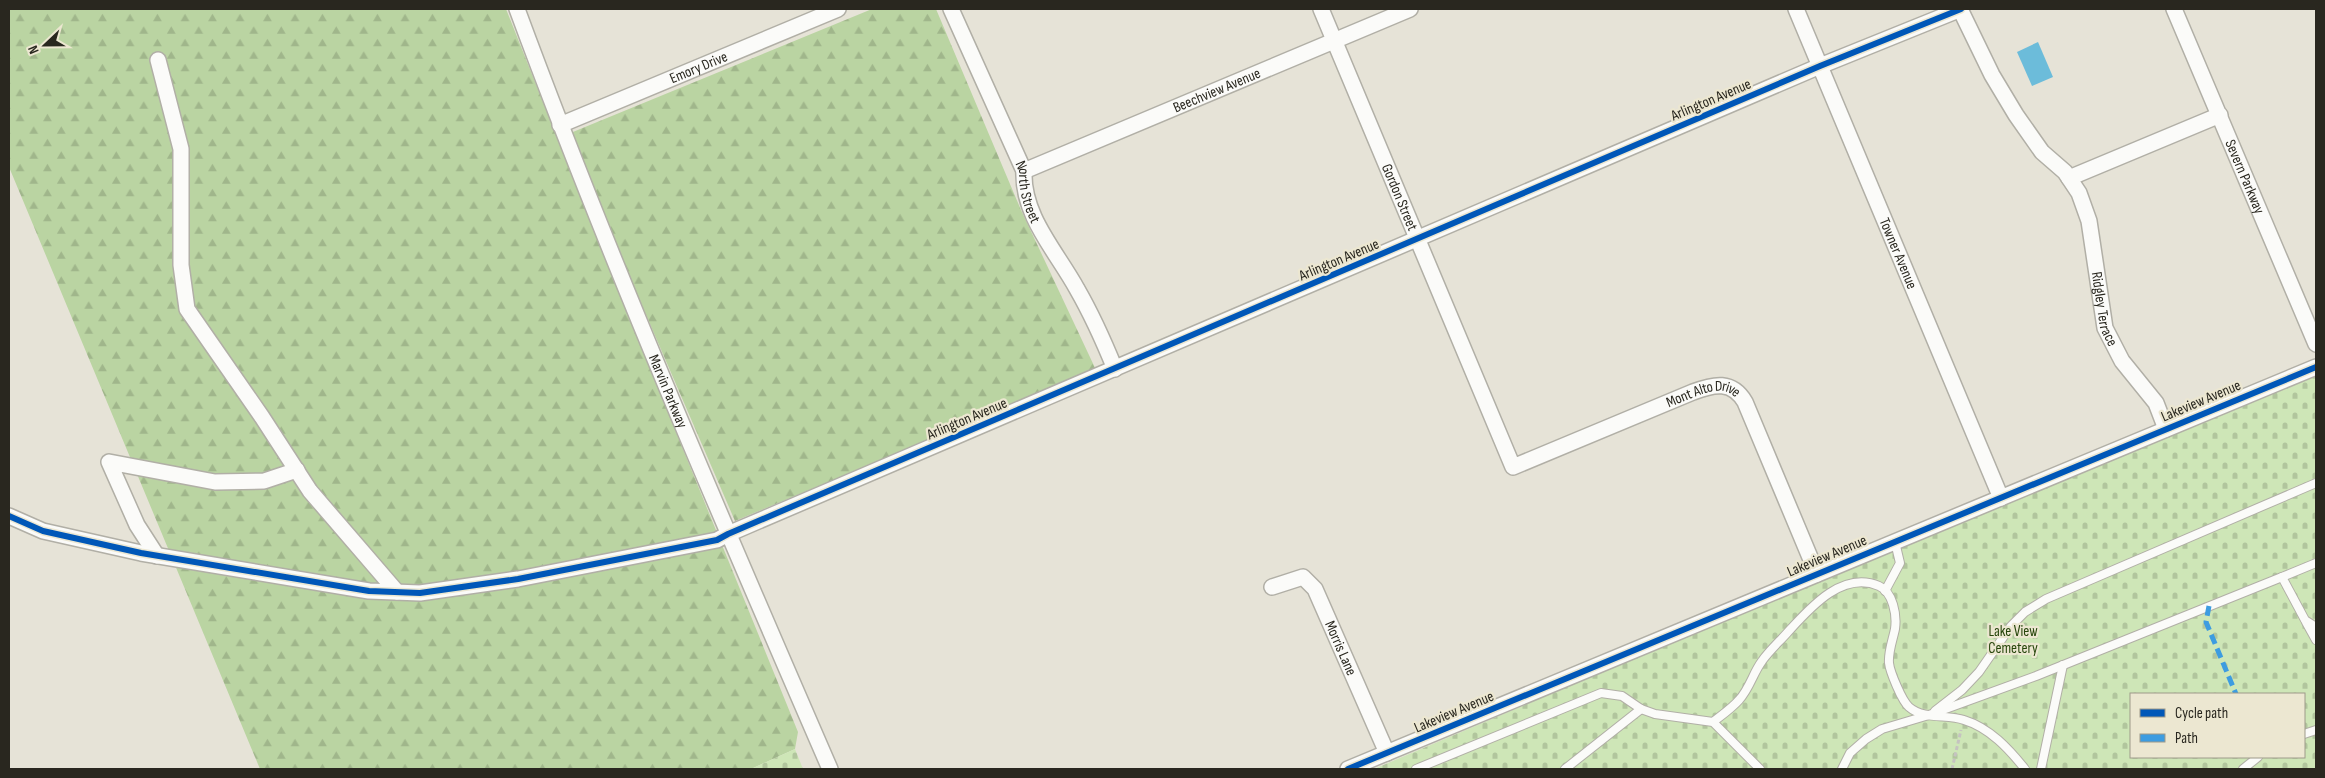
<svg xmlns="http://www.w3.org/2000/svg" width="2325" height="778" viewBox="0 0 2325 778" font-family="'Sofia Sans Condensed',sans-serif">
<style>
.forest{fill:url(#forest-firs)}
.cemetery{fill:url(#cemetery-stones);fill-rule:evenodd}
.water{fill:#6cbcda}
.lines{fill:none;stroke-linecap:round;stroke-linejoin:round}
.service-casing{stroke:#b1afa6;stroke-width:10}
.minor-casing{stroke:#b1afa6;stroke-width:18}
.path{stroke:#c5c3c0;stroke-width:3;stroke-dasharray:4 2.5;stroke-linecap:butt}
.service{stroke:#fbfbf9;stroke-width:8}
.minor{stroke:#fbfbf9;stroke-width:15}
.quiet{stroke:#3d9ce0;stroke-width:5;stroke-dasharray:10 5;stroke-linecap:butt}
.cycleway-casing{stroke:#ece7d1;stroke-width:9}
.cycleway{stroke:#0057b8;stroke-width:6}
.labels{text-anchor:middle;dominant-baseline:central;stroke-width:4.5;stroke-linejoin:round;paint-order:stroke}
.street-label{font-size:15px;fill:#29271f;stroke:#ece7d1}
.park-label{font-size:15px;fill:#27460c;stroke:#ece7d1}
</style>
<defs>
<pattern id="forest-firs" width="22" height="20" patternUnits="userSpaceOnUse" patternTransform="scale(1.25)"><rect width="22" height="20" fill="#bad4a2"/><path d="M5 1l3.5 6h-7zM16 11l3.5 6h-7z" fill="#a0b68b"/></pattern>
<pattern id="cemetery-stones" width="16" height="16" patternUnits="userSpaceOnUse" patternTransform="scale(1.25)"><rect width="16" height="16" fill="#cee6b7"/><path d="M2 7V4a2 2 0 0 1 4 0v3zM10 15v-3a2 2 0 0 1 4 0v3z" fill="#b1c59d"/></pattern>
</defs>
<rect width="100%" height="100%" fill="#e6e3d7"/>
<!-- forest -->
<g class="forest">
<polygon points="9,9 506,9 594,230 798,732 795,749 751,769 260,769 9,167"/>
<polygon points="872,9 936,9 1021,210 1096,370 735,521 568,134"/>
</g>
<!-- cemetery -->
<g class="cemetery">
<path d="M 2316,372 L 2316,769 L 1374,769 L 1821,579 ZM 2131,694 L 2304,694 L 2304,757 L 2131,757 Z"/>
<polygon points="795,749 803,769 751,769"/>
</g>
<!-- water -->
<polygon class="water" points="2038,42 2053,77 2032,86 2017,52"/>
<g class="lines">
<defs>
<g id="service">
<polyline points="2316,563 2282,577 2305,620 2316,627"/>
<polyline points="1885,591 1900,563 1895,542"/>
<polyline points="2306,622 2316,640"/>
<polyline points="1935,711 1962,690 1979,672 2011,626 2025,612 2046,599 2316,483"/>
<path d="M 1713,722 C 1722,715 1732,708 1739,700 C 1750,688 1753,673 1762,661 C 1769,651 1779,642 1787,633 C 1809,609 1842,570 1879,586 C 1893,592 1897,615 1895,629 C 1893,639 1888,652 1889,663 C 1890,672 1902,701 1909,707 C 1924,720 1947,714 1964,720 C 1990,728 2009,749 2025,769"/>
<polyline points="2304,734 2316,730"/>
<polyline points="1416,769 1601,693 1622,696 1641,709 1655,714 1713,722 1760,769"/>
<polyline points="1565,769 1641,709"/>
<polyline points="1842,769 1850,753 1866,739 1882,729 1929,715 2036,676 2282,577"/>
<polyline points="2041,769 2063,665"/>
<polyline points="2243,769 2258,757"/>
</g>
<g id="minor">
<path id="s1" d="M 517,9 C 612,266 721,518 830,769"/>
<path id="s2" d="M 951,9 L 1024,171 C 1022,216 1057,252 1077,289 C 1092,315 1104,342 1115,369"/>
<path id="s3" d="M 1321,9 L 1513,467 L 1693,392 C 1714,384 1732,380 1745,402 L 1817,574"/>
<path id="s4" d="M 1796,9 L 2001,498"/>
<path id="s5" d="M 1960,9 L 1992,75 L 2016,115 L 2042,152 L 2065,172 L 2079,193 L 2089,221 L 2105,328 L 2122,361 L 2156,403 L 2166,429"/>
<path id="s6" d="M 2174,9 L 2316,344"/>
<polyline points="158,60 181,149 181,265 187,309 262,417 310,491 397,592"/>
<path id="s7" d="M 560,125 L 838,9"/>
<path id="s8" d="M 1024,171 L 1410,9"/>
<polyline points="2069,178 2220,115"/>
<polyline points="9,516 43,531 141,553 369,591 420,593 518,579 717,540 728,534 1820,66 1961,9"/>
<polyline points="157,556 137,525 109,462 215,482 264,481 297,470"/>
<path id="s9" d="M 1272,587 L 1303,577 L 1315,589 L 1387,753"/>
<polyline points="1348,769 2316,367"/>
</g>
</defs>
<!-- service casing -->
<use href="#service" class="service-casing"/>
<!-- minor casing -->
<use href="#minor" class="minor-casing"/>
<!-- path -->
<polyline class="path" points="1952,769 1961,730"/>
<!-- service -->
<use href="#service" class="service"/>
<!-- minor -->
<use href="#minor" class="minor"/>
<!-- quiet -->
<polyline class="quiet" points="2209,606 2206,622 2236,694"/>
<defs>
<g id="cycleway">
<polyline points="9,516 43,531 141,553 369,591 420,593 518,579 717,540 728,534 1820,66 1961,9"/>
<polyline points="1348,769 2316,367"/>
</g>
</defs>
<!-- cycleway casing -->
<use href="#cycleway" class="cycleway-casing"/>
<!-- cycleway -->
<use href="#cycleway" class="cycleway"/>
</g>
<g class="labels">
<!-- street labels -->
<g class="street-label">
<text stroke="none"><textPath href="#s7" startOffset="150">Emory Drive</textPath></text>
<text stroke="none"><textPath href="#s8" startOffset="209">Beechview Avenue</textPath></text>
<text transform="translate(1711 100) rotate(-23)">Arlington Avenue</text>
<text stroke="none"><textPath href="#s6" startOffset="182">Severn Parkway</textPath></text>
<text stroke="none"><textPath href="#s2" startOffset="199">North Street</textPath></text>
<text stroke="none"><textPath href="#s3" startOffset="204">Gordon Street</textPath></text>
<text stroke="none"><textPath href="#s4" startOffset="265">Towner Avenue</textPath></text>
<text transform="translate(1339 260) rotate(-23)">Arlington Avenue</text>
<text stroke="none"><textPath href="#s5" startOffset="340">Ridgley Terrace</textPath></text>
<text stroke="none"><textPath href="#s1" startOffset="411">Marvin Parkway</textPath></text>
<text transform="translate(2201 401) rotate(-23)">Lakeview Avenue</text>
<text stroke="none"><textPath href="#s3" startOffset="702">Mont Alto Drive</textPath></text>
<text transform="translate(967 419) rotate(-23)">Arlington Avenue</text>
<text transform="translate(1827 556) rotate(-23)">Lakeview Avenue</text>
<text stroke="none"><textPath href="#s9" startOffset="114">Morris Lane</textPath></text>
<text transform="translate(1454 712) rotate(-23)">Lakeview Avenue</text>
</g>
<!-- park labels -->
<g class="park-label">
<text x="2013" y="631">Lake View<tspan x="2013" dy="17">Cemetery</tspan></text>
</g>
</g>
<!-- border -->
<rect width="2325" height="778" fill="none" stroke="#29271f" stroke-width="20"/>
<!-- legend -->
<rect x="2130" y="693" width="175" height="65" fill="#ece7d1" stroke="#9e9a8a"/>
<rect x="2140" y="709" width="25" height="8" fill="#0057b8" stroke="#9e9a8a"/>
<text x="2175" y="718" font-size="15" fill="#29271f">Cycle path</text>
<rect x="2140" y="734" width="25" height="8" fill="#3d9ce0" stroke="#9e9a8a"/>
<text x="2175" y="743" font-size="15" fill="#29271f">Path</text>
<!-- north arrow -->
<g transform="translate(45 45) rotate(248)" stroke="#ece7d1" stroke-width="4" paint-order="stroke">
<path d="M0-4L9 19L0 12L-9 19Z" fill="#29271f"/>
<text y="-8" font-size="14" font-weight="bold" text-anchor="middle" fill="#29271f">N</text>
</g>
</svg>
